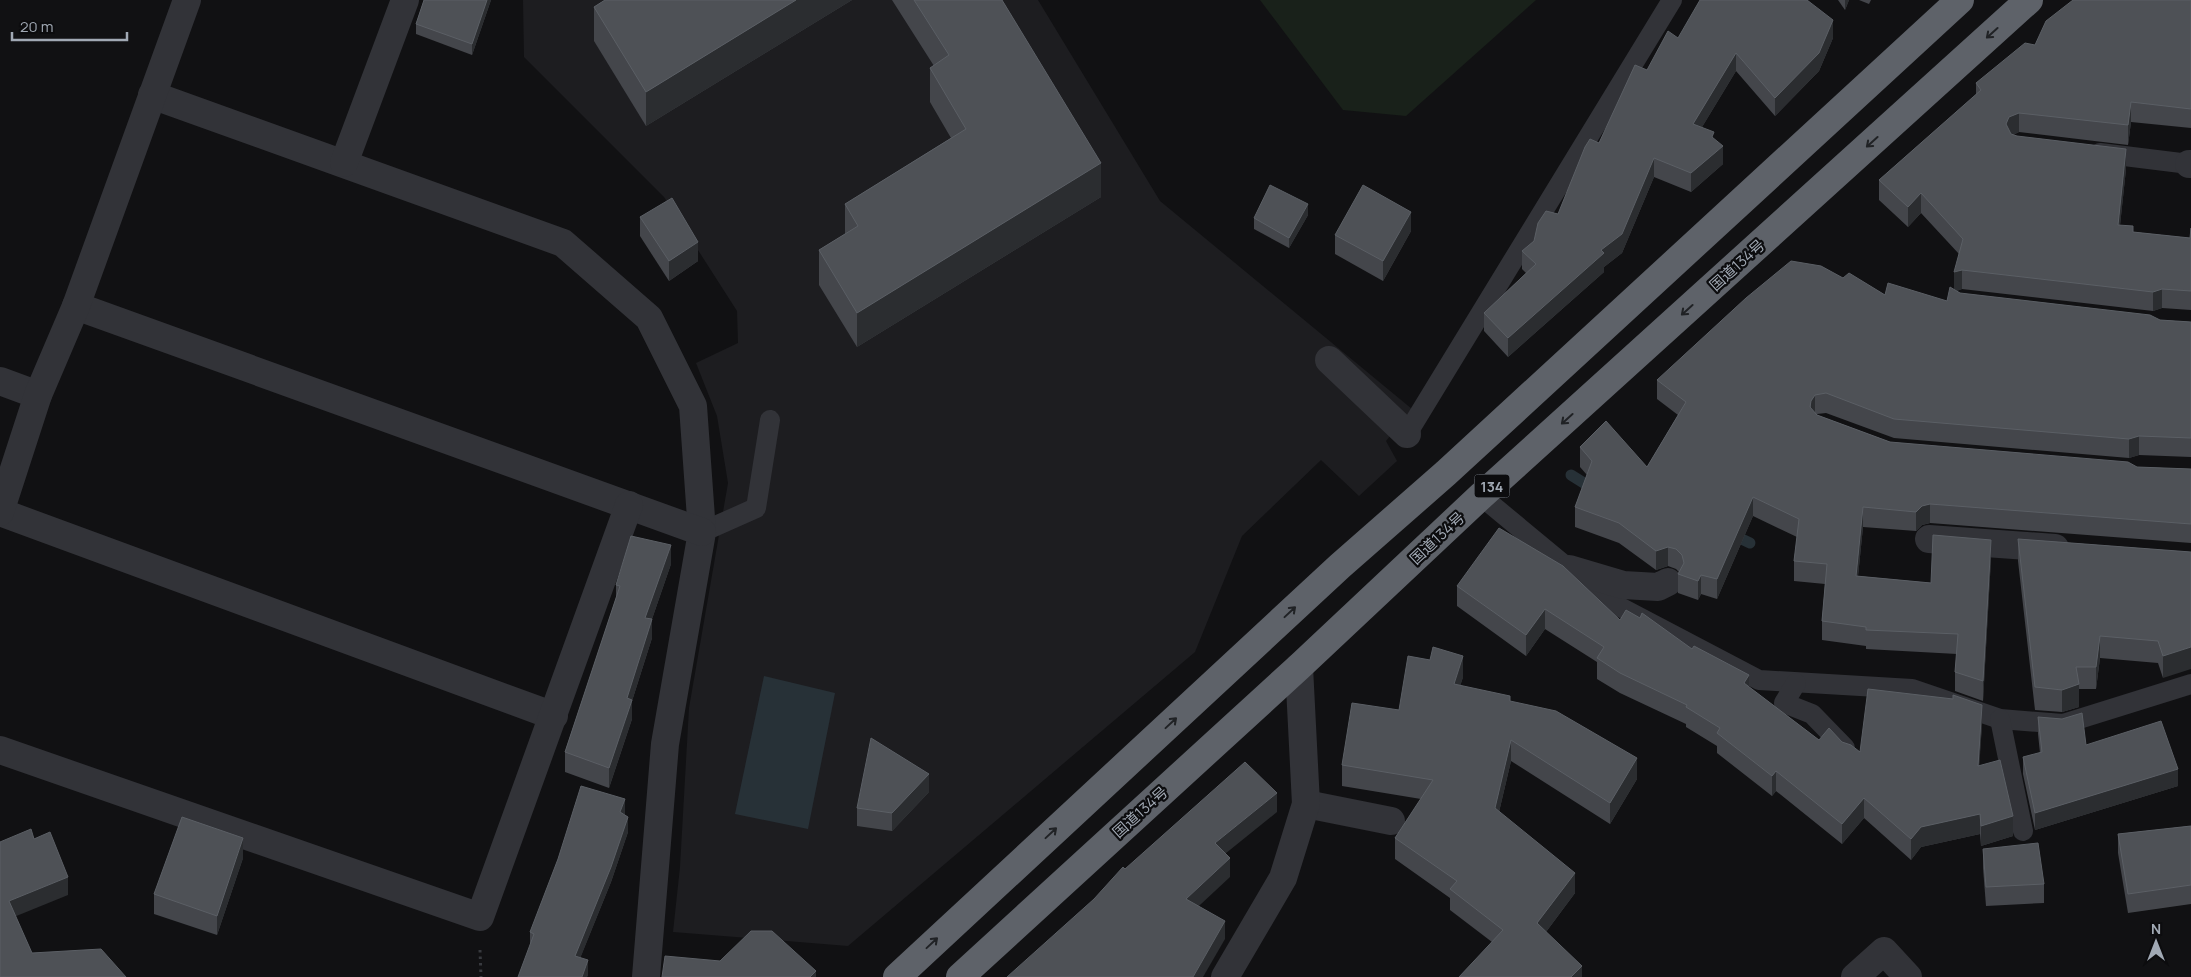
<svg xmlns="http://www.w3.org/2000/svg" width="2191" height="977" viewBox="0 0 2191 977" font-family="Manrope,'Noto Sans JP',sans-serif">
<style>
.built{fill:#1d1d20}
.pitch{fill:#19211a}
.water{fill:#273137}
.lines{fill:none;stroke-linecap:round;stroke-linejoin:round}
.stream{stroke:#273137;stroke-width:11}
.path{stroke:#383a3f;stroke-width:3;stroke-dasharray:2.5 4;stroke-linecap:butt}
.lane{stroke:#323338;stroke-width:20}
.street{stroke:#323338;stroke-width:28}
.highway{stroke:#5e6269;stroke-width:28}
.wall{fill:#44464b}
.shaded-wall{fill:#2b2d30}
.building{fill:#4e5156;stroke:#5b5f65}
.oneway{stroke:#202225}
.labels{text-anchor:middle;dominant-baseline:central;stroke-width:4.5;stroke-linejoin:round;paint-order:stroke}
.shield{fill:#0c0c0e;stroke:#747a82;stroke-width:1}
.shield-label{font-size:14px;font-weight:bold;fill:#a1a9b4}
.street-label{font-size:15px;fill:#a1a9b4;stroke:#0c0c0e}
</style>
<rect width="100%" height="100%" fill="#111113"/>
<!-- built -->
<polygon class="built" points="523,0 1038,0 1160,201 1412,409 1386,441 1397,461 1359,496 1321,460 1242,536 1195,652 848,946 673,932 680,867 689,708 728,483 717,416 696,363 738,343 737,311 664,197 524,57"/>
<!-- pitch -->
<polygon class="pitch" points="1260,0 1536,0 1406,116 1343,110"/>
<!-- water -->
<polygon class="water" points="764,676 835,693 808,829 735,814"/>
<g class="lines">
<!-- stream -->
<g class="stream">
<polyline points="1571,475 1587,485 1597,487"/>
<polyline points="1729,533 1750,543"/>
</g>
<!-- path -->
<polyline class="path" points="480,950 481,977"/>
<!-- lane -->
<g class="lane">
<polyline points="2100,153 2189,164"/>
<polyline points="1407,434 1672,0"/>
<polyline points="1481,496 1569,569 1620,607 1759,680 1912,689 2000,719 2063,724 2191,684"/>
<polyline points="702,532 756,508 770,420"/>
<polyline points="1796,683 1784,703 1812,714 1845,748"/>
<polyline points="2000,719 2023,831"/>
</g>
<!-- street -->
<g class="street">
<polyline points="152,95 563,243 649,318 693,406 702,532 665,744 646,977"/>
<polyline points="344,163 405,0"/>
<polyline points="2189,164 2191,164"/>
<polyline points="76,306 702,532"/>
<polyline points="1329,360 1407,434"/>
<polyline points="0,381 38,395"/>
<polyline points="0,512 554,716"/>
<polyline points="0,512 38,395 76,306 187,0"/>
<polyline points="1929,539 2055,548"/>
<polyline points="1569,569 1623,585 1658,587 1668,582"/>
<polyline points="0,750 480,917 629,505"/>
<polyline points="1306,804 1391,821"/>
<polyline points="1225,977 1283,878 1306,804 1299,667"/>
<polyline points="1855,977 1884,951 1908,977"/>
</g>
<!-- highway -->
<g class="highway">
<polyline points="897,977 1340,566 1446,473 1960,0"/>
<polyline points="960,977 1299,667 1481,496 2029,0"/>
</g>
</g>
<!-- wall -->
<g class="wall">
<polygon points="424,0 491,0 472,55 416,34 416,24"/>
<polygon points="605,0 852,0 646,126 594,41 594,7"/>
<polygon points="892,0 1002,0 1101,197 857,347 819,285 819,250 845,234 845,204 951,138 930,102 930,68 934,66"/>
<polygon points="1838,0 1849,0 1845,10"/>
<polygon points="1859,0 1871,0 1869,4"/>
<polygon points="2191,0 2191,128 2131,122 2128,145 2019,132 2013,135 2126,169 2120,225 2133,232 2190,238 2191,228 2191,310 2162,308 2153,311 1962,289 1956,291 1960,293 2160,320 2191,322 2191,457 2139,455 2129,458 1894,438 1826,413 1817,414 1817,415 1890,442 2137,467 2191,469 2191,543 1930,523 1922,525 1916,531 1863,527 1858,576 1931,583 1991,559 1983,701 1955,691 1955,672 1957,654 1866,649 1866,646 1822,640 1822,621 1825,584 1794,581 1794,561 1797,537 1753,516 1717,599 1701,594 1698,600 1678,593 1678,574 1679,572 1676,569 1668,566 1656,570 1619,543 1575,527 1575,507 1587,475 1580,467 1580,447 1647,467 1678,415 1657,399 1657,380 1843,278 1885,295 1947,301 1954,289 1959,254 1921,213 1908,227 1879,200 1879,180 1976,95 1976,83 2035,45"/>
<polygon points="1678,38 1833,38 1819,71 1775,116 1736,71 1702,127 1714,139 1723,164 1691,192 1654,177 1622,253 1604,267 1604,272 1508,357 1484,331 1484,313 1526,273 1522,269 1522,251 1534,241 1558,214 1599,143 1647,70"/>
<polygon points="1308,215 1289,248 1254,229 1254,218"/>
<polygon points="640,217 698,261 669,281 640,236"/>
<polygon points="1411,231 1383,281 1335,254 1335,235"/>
<polygon points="2018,539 2190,552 2163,678 2158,663 2100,658 2096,689 2079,689 2079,707 2062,712 2035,710 2018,561"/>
<polygon points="671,564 652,619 652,638 632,701 632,719 609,788 565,772 565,752 616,598 616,585"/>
<polygon points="1457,586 1620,620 1692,649 1749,687 1819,740 1842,742 1860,752 1982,725 1979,765 2013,836 1981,846 1980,834 1921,847 1911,860 1864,818 1842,844 1776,791 1772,796 1717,753 1717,746 1686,727 1686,724 1620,693 1597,679 1597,662 1545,629 1526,656 1457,606"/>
<polygon points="1463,677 1460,686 1510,701 1637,779 1610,824 1511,761 1499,812 1575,893 1546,932 1582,977 1492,942 1450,910 1450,898 1395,859 1395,838 1421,799 1342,786 1342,765 1399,710"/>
<polygon points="2038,717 2086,745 2178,786 2035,830 2023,774 2023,757 2040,753 2038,734"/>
<polygon points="929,792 892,831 857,826 857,808"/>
<polygon points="624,815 628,832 611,882 580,958 588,976 530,943 530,932"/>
<polygon points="2191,826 2191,904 2128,913 2118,853 2118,834"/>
<polygon points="1983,849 2044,884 2044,903 1986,906 1983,868"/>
<polygon points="243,858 217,935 154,914 154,894"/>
</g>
<!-- shaded-wall -->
<g class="shaded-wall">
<polygon points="487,0 491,0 472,55 472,44"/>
<polygon points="796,0 852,0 646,126 646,92"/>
<polygon points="1845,0 1849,0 1845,10"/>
<polygon points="1833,20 1833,38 1819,71 1775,116 1775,98"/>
<polygon points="1736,53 1736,71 1693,142 1693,124"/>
<polygon points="2131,102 2131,122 2128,145 2128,125"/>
<polygon points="2019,113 2019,132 2009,137 2006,124 2009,117"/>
<polygon points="1723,146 1723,164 1691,192 1691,173"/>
<polygon points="2126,149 2126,169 2118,245 2118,225"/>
<polygon points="1654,158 1654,177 1622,253 1604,267 1604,272 1508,357 1508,338 1601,250"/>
<polygon points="1101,163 1101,197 857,347 857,313"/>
<polygon points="1921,193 1921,213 1908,227 1908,207"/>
<polygon points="1308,204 1308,215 1289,248 1289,238"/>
<polygon points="1411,212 1411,231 1383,281 1383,261"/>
<polygon points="698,242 698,261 669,281 669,261"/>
<polygon points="1962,270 1962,289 1954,292 1954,272"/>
<polygon points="2162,289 2162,308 2153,311 2153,292"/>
<polygon points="1815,395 1815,415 1811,420 1811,401"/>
<polygon points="2139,436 2139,455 2129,458 2129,439"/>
<polygon points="1753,497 1753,516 1717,599 1717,579"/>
<polygon points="1930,504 1930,523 1922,525 1916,531 1916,512 1922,506"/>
<polygon points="1863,507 1863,527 1856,596 1856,576"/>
<polygon points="1991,540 1991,559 1983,701 1983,681"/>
<polygon points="671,545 671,564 652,619 652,638 632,701 632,719 609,788 609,768 627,698 645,618"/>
<polygon points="1668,547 1668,566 1656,570 1656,551"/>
<polygon points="1701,575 1701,594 1698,600 1698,581"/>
<polygon points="1545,609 1545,629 1526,656 1526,635"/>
<polygon points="2100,636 2100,658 2096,689 2096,667"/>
<polygon points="2191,647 2191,669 2163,678 2163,656"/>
<polygon points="1463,656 1463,677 1454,705 1454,684"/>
<polygon points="1749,675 1749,695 1744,683"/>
<polygon points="2079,684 2079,707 2062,712 2062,690"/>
<polygon points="1982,705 1982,725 1978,786 1978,766"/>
<polygon points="1511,740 1511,761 1495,829 1495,808"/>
<polygon points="1637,758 1637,779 1610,824 1610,803"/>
<polygon points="2178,769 2178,786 2035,830 2035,813"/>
<polygon points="1776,771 1776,791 1772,796 1772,776"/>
<polygon points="929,774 929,792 892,831 892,813"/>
<polygon points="1277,793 1277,812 1215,862 1215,843"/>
<polygon points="1864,798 1864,818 1842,844 1842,824"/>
<polygon points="625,799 625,814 620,828 620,812"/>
<polygon points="1980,814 1980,834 1921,847 1911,860 1911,839 1921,827"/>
<polygon points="2013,816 2013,836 1981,846 1981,826"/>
<polygon points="628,817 628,832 611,882 575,971 575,956"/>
<polygon points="243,838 243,858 217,935 217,916"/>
<polygon points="1230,858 1230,877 1186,918 1186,899"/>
<polygon points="1575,873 1575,893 1537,944 1537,923"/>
<polygon points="68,877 68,895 9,919 9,901"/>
<polygon points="1225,921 1225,939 1203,977 1193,977"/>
<polygon points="588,960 588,976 587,977 582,977"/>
<polygon points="1582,966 1582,977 1571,977"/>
<polygon points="816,971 816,977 810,977"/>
</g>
<!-- building -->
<g class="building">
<polygon points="424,0 487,0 472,44 416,24"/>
<polygon points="605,0 796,0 646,92 594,7"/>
<polygon points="914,0 1002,0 1101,163 857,313 819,250 858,226 845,204 966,129 930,68 949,55"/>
<polygon points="1700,0 1807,0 1833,20 1819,53 1775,98 1736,53 1693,124 1714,132 1712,137 1723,146 1691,173 1654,158 1622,234 1601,250 1604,253 1508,338 1484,313 1536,264 1522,251 1534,241 1538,223 1546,211 1558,214 1585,147 1590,139 1599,143 1635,65 1647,70 1668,31 1678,38"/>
<polygon points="2073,0 2191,0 2191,109 2131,102 2128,125 2019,113 2009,117 2006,124 2011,134 2017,136 2126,149 2118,225 2133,226 2133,232 2190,238 2191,228 2191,291 2162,289 2153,292 1962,270 1954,272 1963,239 1921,193 1908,207 1879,180 1981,90 1976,83 2025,43 2035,45 2046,21"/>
<polygon points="1270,185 1308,204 1289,238 1254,218"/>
<polygon points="1363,185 1411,212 1383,261 1335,235"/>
<polygon points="672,198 698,242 669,261 640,217"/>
<polygon points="1791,261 1821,266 1843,278 1849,273 1885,295 1888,283 1947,301 1950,287 1960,293 2150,315 2160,320 2191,322 2191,438 2139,436 2129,439 1894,419 1826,393 1815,395 1811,401 1810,407 1817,415 1890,442 2128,462 2137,467 2191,469 2191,524 1930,504 1922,506 1916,512 1863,507 1856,576 1931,583 1933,535 1991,540 1983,681 1955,672 1958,634 1866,630 1866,627 1822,621 1827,564 1794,561 1799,519 1753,497 1717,579 1701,575 1698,581 1678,574 1684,563 1682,555 1676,549 1668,547 1656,551 1619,523 1575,507 1592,461 1580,447 1606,421 1647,467 1686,402 1657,380 1746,298"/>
<polygon points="1499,528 1563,566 1620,620 1626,610 1640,618 1642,613 1692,649 1694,646 1749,675 1744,683 1819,740 1829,728 1842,742 1851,745 1860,752 1868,689 1953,699 1953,695 1982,705 1978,766 2000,760 2013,816 1981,826 1980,814 1921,827 1911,839 1864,798 1842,824 1776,771 1772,776 1717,733 1720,728 1686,707 1687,705 1620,673 1597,658 1604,647 1545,609 1526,635 1457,586"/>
<polygon points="631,536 671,545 645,618 652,619 627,698 632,700 609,768 565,752 620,586 616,585"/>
<polygon points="2018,539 2191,552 2191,647 2163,656 2158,641 2100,636 2096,667 2076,667 2079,684 2062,690 2035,687"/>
<polygon points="1433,647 1463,656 1454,684 1510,696 1510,701 1556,711 1637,758 1610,803 1511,740 1495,808 1575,873 1537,923 1582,966 1571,977 1459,977 1503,930 1450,889 1457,881 1395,838 1433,780 1342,765 1352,703 1399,710 1408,656 1430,660"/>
<polygon points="2082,713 2086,745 2161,721 2178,769 2035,813 2023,757 2042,752 2038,717 2062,719"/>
<polygon points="871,738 929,774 892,813 857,808"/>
<polygon points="1245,762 1277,793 1215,843 1230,858 1186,899 1225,921 1193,977 1007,977 1094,899 1123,867 1125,869"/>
<polygon points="581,786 625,799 620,812 628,817 611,867 575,956 588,960 582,977 518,977 534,934 530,932 558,859"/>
<polygon points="182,817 243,838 217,916 154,894"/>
<polygon points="2191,826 2191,885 2128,894 2118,834"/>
<polygon points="31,829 34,839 50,832 68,877 9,901 32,953 101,949 126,977 0,977 0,842"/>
<polygon points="2038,843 2044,884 1986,887 1983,849"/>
<polygon points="751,931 772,931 816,971 810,977 662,977 665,956 720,961"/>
</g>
<!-- one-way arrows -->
<defs><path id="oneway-shaft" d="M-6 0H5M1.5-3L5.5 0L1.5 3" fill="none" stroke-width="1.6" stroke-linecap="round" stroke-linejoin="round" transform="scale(1.25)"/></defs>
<g class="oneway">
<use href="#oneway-shaft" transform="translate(1992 33) rotate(138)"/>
<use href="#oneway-shaft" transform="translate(1872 142) rotate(138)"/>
<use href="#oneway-shaft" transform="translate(1687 310) rotate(138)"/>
<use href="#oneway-shaft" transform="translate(1567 419) rotate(138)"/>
<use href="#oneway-shaft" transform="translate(1290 612) rotate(-43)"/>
<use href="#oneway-shaft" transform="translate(1171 723) rotate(-43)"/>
<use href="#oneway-shaft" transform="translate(1051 833) rotate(-43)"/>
<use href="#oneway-shaft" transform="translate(932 943) rotate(-43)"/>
</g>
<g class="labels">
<!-- shield labels -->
<rect class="shield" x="1474.5" y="474.5" width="35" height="23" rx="4"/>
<g class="shield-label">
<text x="1492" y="486">134</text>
</g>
<!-- street labels -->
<g class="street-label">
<text transform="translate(1737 265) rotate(-42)">国道134号</text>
<text transform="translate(1437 538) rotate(-43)">国道134号</text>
<text transform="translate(1140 812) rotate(-42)">国道134号</text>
</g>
</g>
<!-- north arrow -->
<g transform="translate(2156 942)" stroke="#0c0c0e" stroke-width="4" paint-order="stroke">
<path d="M0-4L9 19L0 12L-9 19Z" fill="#a1a9b4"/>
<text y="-8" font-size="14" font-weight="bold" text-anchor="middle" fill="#a1a9b4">N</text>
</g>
<!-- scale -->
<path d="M12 32v8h115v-8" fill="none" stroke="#a1a9b4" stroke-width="2.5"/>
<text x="20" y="32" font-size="15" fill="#a1a9b4" stroke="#0c0c0e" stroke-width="4" paint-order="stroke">20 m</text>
</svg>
